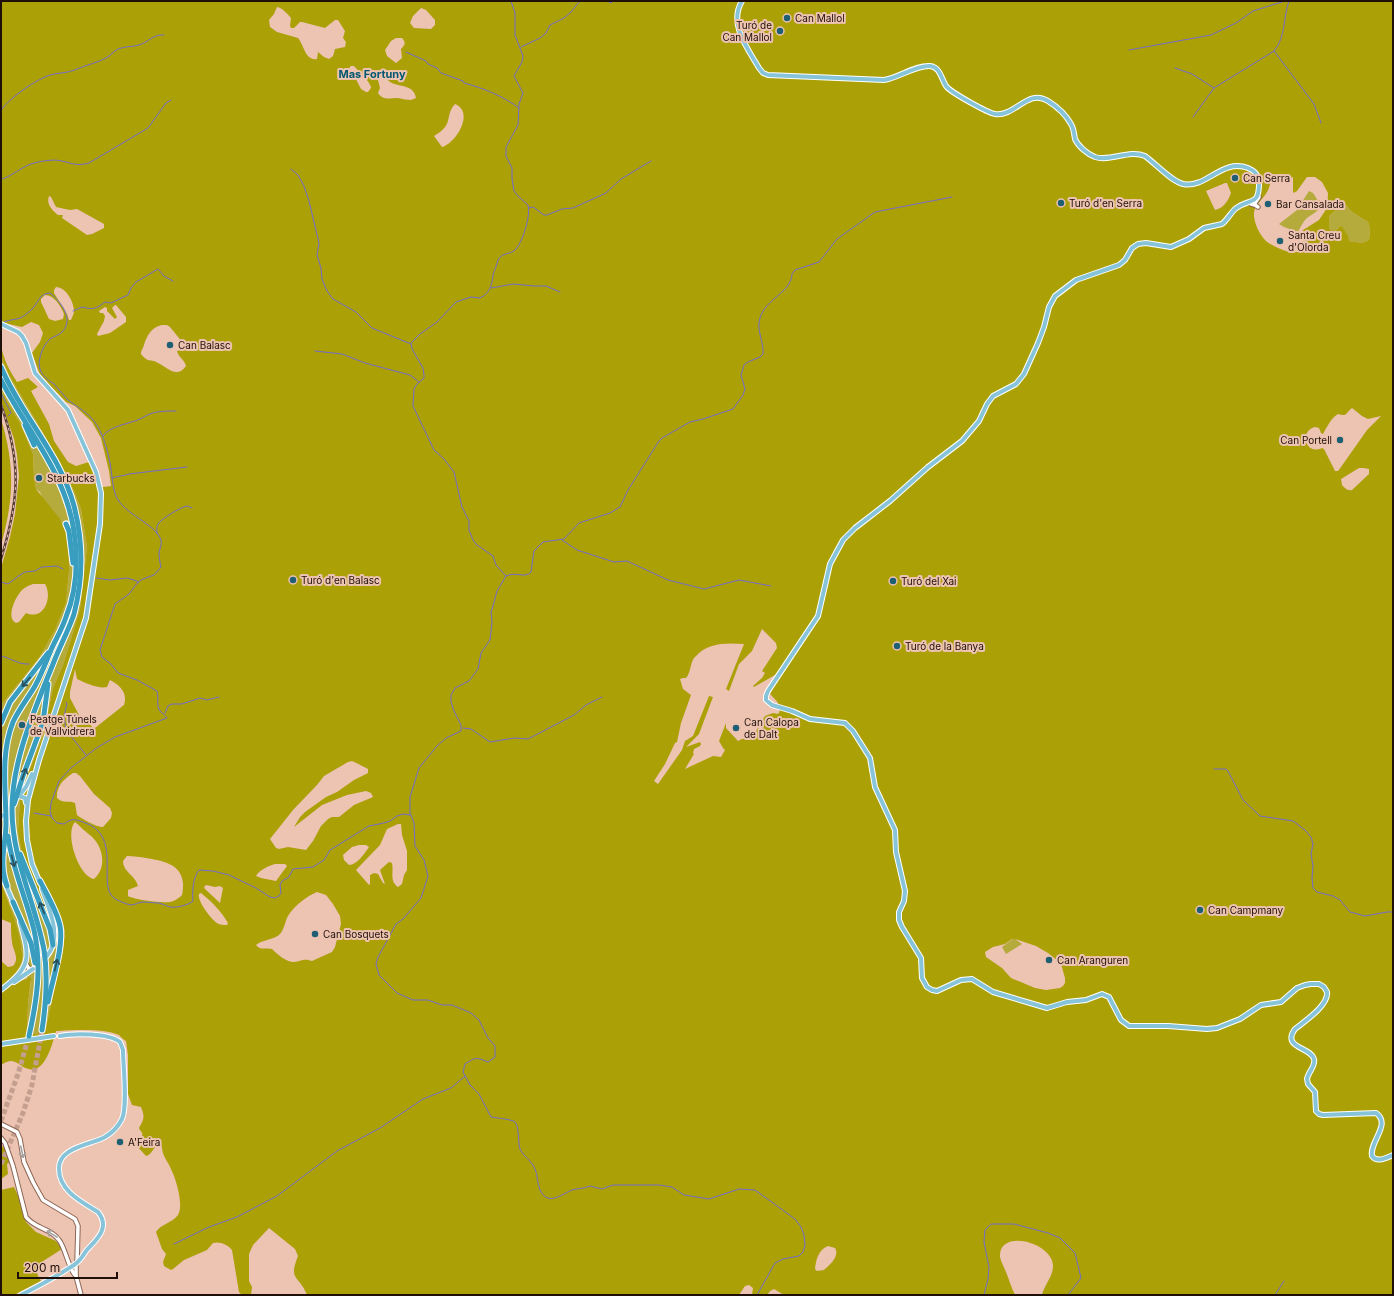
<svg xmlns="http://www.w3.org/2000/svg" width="1394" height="1296" viewBox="0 0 1394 1296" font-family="Inter,sans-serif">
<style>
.green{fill:#b5ab3c}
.forest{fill:#aca007;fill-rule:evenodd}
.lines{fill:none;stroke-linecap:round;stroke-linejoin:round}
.stream{stroke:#736ccd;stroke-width:1}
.highway-tunnel{stroke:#c49f8f;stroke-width:5;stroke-dasharray:5 2.5;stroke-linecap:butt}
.minor-casing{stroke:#8c6756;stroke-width:5.5}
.major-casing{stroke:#fff;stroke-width:6}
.highway-casing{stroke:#fff;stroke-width:7}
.minor{stroke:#fff;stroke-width:3.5}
.major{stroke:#88c4d9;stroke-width:4}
.highway{stroke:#389dbf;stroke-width:5}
.rail-casing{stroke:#543e35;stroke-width:2.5}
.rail{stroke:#edc3b1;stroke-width:1;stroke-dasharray:3;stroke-linecap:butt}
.oneway{stroke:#2a4f5b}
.oneway2{stroke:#a59f9d}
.poi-dot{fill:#1f5f74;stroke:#edc3b1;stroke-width:1.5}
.labels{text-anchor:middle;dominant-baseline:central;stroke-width:4;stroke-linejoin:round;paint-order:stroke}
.poi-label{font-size:10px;fill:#1e0f09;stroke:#edc3b1;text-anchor:start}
.neighbourhood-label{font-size:11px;font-weight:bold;fill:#015870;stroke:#edc3b1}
</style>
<rect width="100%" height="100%" fill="#edc3b1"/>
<!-- green -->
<g class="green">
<path d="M 1309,191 L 1313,193 L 1318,201 L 1320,200 C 1322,212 1312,213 1305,220 C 1302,224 1300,228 1298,232 L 1284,227 L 1279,224 L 1297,210 Z"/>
<polygon points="1344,203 1352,212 1368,222 1370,230 1369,240 1362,243 1349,241 1341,225 1334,233 1329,228 1329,216"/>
<polygon points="1,356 9,375 60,462 74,491 81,509 87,547 80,609 63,665 53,688 44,733 28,774 20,800 18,830 36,885 46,912 57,912 59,914 65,932 63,950 45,1032 27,1035 28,1004 31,982 27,977 14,984 13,975 22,957 22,951 15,922 7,896 1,883 1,705 39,658 55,630 66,603 69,571 40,492 36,489 34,477 33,454 21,425 1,391"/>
<polygon points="1014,938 1022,944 1006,954 1002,947"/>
</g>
<!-- forest -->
<g class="forest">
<path d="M 1,1 L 1393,1 L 1393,1295 L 1042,1295 C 1044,1285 1053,1277 1053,1266 C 1053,1242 998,1228 1000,1257 C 1001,1262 1004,1267 1006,1272 C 1009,1279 1011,1287 1015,1295 L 784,1295 L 774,1289 L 770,1291 L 767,1295 L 752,1295 L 753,1288 L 749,1285 L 745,1286 L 739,1295 L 307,1295 C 299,1275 288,1281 298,1256 L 295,1249 L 269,1228 L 253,1245 L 249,1254 L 249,1281 L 252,1287 L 251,1295 L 242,1295 L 239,1292 L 232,1250 C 228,1245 220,1241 213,1243 L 207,1250 L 184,1260 L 173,1269 L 171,1270 L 164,1266 L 163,1262 L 166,1254 L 162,1249 L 156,1232 C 161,1224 172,1223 178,1215 C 184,1205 176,1179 171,1169 C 168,1161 162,1156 162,1147 L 159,1144 C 153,1147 152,1155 146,1156 L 136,1145 C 137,1141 144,1136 142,1133 C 141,1131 139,1129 139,1128 C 144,1119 145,1117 141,1107 L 132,1105 L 128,1094 L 128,1055 L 126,1041 C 124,1040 121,1037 119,1035 C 104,1028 72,1030 56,1031 C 53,1042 45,1074 29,1069 C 17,1066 15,1055 1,1065 L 1,961 L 8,967 L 13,966 C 20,958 13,951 12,942 C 11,936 11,929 11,923 L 1,919 L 1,883 C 8,899 24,942 22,959 C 21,964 17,972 13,975 L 14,984 L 30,977 L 31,979 L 28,1004 L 27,1035 L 45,1032 L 63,950 L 65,932 L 61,917 L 57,912 L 49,913 L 46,912 L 23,857 L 18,830 L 20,800 L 28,774 L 44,733 L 53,688 L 63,665 L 80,609 L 87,547 L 81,509 L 74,491 L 60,462 L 9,375 L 1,356 L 1,346 C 4,360 9,370 17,382 L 28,378 L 38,387 L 31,391 L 49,424 L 54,441 L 68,462 L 76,466 L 89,462 L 98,486 L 103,487 L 111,486 L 109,471 L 101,438 L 92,422 L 75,406 L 66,402 L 40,375 L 32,353 L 40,342 L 43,333 L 39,325 L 31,322 L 22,327 L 8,324 L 1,329 ZM 277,7 C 282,8 288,14 291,18 L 290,26 L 291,28 L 294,28 L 300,22 L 302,22 L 325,28 L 335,20 L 338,20 L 345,31 L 343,38 L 346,42 L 345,47 L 335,49 L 333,56 L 329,59 L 324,57 L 318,52 L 317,59 C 305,61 304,45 298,38 L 277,32 L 270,27 L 269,20 L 274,14 ZM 421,8 L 426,10 L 435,20 L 435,25 L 431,29 L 414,28 L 410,23 L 413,16 ZM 396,38 L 402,38 C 407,44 404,45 401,49 L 402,58 L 396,63 L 387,56 L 385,50 L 391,41 ZM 351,66 L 354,66 C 358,71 371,82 371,88 L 368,92 L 366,92 L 361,89 L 356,79 L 347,75 L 347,70 ZM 381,76 C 386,77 388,81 392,83 C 401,87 414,85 416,98 L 411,100 C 407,100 403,99 398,98 C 391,98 383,101 378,93 L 380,88 L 378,80 ZM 455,104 C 475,112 456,143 442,147 L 434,136 C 455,124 444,116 455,104 ZM 1275,176 L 1284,179 L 1293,177 L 1293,193 L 1297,191 L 1307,177 L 1315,177 L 1322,182 L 1328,193 L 1327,208 L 1319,220 L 1303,230 C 1301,237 1307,243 1301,250 C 1294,257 1271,246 1265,240 C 1259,234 1253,221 1254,212 C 1255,205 1264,198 1267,192 C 1271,186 1269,180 1275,176 ZM 1225,183 L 1227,183 L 1231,193 C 1228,201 1224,208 1215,210 L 1206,191 ZM 49,196 L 51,197 L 56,207 L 70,210 L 77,209 L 104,224 L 104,228 L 92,234 L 87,235 L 62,218 L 63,215 L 58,215 C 52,210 46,204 49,196 ZM 1344,203 L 1352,212 L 1368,222 L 1370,230 L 1369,240 L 1362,243 L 1349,241 L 1348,236 L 1341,225 L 1334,233 L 1329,228 L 1329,216 ZM 56,287 C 66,287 74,302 74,311 C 74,314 72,317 71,320 L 69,320 L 67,314 L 54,293 L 54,290 ZM 45,295 C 54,295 61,306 64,314 L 63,319 L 55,321 L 49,319 L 41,302 L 41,299 ZM 115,305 L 116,305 L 126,317 L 126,322 L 110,333 L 98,336 L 97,334 L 104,321 L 105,316 L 103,313 L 100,313 L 99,311 L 105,307 L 107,308 L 107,311 L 115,319 L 117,317 L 112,308 ZM 162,325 L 167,325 L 170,327 L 183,343 L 184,348 L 182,350 L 177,351 C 178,357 185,360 186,366 C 177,379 168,368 158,363 C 151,358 149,364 141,354 C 141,350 143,349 144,345 C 147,335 152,327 162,325 ZM 1352,408 L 1362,416 L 1368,419 L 1381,416 L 1367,430 L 1341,467 L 1338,471 L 1335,471 L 1324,449 L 1322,448 C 1305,456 1299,431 1315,427 L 1319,428 L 1321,433 L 1323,434 C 1327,427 1331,418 1338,414 C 1348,417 1345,413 1352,408 ZM 1359,468 L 1364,468 L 1369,469 L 1369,474 L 1352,490 C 1347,491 1345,488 1342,485 L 1341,479 ZM 762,629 L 776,643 L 777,648 L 762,671 L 765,673 L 762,678 L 753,686 L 754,687 L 780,672 L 770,694 C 775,699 784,707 778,714 L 773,713 L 765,716 L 752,738 L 742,739 L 738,741 L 726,728 L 726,723 L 719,741 L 723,748 L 725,750 L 721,757 L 713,756 L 685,769 L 694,754 L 693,753 L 694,749 L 700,746 L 701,744 L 700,742 L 686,747 L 699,734 L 713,697 L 709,696 L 693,736 L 685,741 L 682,750 L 658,784 L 654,781 L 665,764 L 675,743 L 677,742 L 681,723 L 691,695 L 683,689 L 680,679 L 683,678 L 686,678 C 691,672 690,664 694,658 C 708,642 725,643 744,644 L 726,689 L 729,691 L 739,664 L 752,651 ZM 75,669 L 77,679 C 85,683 99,689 107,687 L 110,680 C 120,685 128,693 124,705 L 95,728 L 92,727 L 87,720 L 79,715 L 70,698 L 70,692 ZM 352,761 C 355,762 366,768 368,769 L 368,773 L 354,780 L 337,792 L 326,797 L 305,812 L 300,817 L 294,827 L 322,805 L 347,795 L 366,791 L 371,793 L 373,797 L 354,805 L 339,817 L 332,817 L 328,819 L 321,826 L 313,841 L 306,850 L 288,847 L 279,849 L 276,848 L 270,839 L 293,810 L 317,785 L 324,776 L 348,762 ZM 73,773 L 76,773 L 80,776 L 94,794 L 110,808 L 112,813 L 111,818 L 103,827 C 96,827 82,819 77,815 L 75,803 C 69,800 63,804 57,798 C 56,786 64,779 73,773 ZM 75,822 C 79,825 81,828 85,831 C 88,834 91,835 94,839 C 104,850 106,869 94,879 C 79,877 64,834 75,822 ZM 398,824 L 401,824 L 402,835 L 407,851 L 407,870 L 404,875 L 402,884 L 398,887 C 389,881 394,872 392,863 L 389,862 L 380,870 L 385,884 L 383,883 L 378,874 L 374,873 L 370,875 L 370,884 L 369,885 L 356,870 L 380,845 L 387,829 ZM 359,845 L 366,845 L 369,847 C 365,853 357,865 349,865 L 344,860 L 343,855 L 352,847 ZM 127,856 C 134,856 140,857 146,858 C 162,861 181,863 183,883 C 183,887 183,891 182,895 C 179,898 175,901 170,902 C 162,903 135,900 128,896 L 128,890 L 138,886 C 136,876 123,872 123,861 ZM 275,864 L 285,864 L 287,866 L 276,881 L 261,878 L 256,876 C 260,869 269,866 275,864 ZM 206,885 L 215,887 L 220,886 L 223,888 L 220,903 L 205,889 L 204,887 ZM 317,892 L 326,895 L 333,904 L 340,916 L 341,924 L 335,947 L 332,952 L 312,961 C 303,958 302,961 294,962 C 286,962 277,954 272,949 C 265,947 261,951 256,945 C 262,940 272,940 279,935 C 284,931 285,921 288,916 C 294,906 307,896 317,892 ZM 201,893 C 211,901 222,912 228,923 L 227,925 C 224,925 220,925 217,923 C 211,919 197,901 199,894 ZM 1012,939 L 1015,939 L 1036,946 L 1048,953 L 1058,961 L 1061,964 L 1065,978 L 1065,983 L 1063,986 L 1060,988 L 1046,990 L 1035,988 L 1011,978 L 1002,968 L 986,957 L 985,952 L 993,947 L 1005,944 ZM 828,1246 L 835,1248 C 840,1256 830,1265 824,1270 L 817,1271 L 815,1269 C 816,1260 818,1250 828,1246 Z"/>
<path d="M 1,391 L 21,425 L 33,454 L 34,477 L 36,489 L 60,519 L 68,540 L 69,571 L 66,603 L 55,630 L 39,658 L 1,705 L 1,568 L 10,537 L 15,514 L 19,476 L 17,455 L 14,439 L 1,401 ZM 33,584 L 45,584 C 53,597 44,621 26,613 L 19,622 L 16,623 C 5,618 16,596 22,590 C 25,587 30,585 33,584 Z"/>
<path d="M 1,419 C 15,465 14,499 1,545 Z"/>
<polygon points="1,1145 5,1149 10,1162 7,1164 8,1174 1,1179"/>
<path d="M 14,1187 L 20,1200 L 26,1222 L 36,1232 L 56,1241 L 62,1249 L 37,1265 C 35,1271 38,1276 41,1281 L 14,1295 L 1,1295 L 1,1190 Z"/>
</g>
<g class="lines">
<!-- stream -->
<g class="stream">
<polyline points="607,1 611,3 613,1"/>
<path d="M 1289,1 C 1283,17 1286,37 1274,51 L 1314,104 L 1321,123"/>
<polyline points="521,47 540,38 546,33 550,25 564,18 571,12 580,1"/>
<polyline points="1129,50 1211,35 1236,23 1253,11 1285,1"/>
<path d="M 406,52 L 426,61 L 428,64 L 437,68 L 441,73 L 463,81 L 464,83 C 483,88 503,96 519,108"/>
<polyline points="1175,68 1192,74 1214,88"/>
<path d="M 1,110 C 10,98 31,83 45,77 C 55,72 67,74 77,69 C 86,65 97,63 106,58 C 110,56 114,51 118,49 C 125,46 133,47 139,45 C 149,42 153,34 164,35"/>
<polyline points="1193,117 1214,88 1274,51"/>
<polyline points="291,169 298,175 304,186 309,201 319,243 317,255 321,268 322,279 327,291 333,299 356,312 372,328 411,344"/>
<path d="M 1,179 C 8,179 24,165 34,163 C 42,161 54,159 62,161 C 74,164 77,166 89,163 L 148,128 L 166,103 L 171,100"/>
<polyline points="529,208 533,207 544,215 547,215 562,209 573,208 606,193 621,179 651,161"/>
<polyline points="491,288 513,284 534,286 546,286 560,292"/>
<path d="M 73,311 L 82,307 C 93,310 96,309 105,302 L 111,303 L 128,295 L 131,288 L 136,282 L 158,269 L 164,276 L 173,281"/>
<path d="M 2,323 C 9,319 18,320 22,317 C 27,314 33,309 36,304 C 40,298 41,294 50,293 C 60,301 74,318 63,331 C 60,335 54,336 50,339 C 43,345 37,360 40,369 C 42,376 48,380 54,384 C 59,389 63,395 68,400 C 77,407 87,412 94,421 C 103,433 107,449 110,463 C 112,474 112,485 116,496 C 123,514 156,524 161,540 C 162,545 160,548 159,552 C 159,557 160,563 161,567 L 154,575 L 143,579 L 138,582 L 129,594 L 115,604 L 100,650 L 102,657 L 111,664 L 118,673 L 137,680 L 157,691 C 159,698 156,706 160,711 C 163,714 165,715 167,718 L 115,737 L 95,749 L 71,768 L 59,781 L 51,803 L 50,811 L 52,818 L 57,823 L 64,824 C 72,818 74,819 83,822 C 124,835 96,884 114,898 C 118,901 126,904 131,905 C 135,905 139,902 143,902 C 148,902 153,903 159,903 C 163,904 166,906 170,907 C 176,908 189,905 193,901 C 192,892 193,877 199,870 L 213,871 L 229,875 L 256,888 L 270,897 L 275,898 L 279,896 L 281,893 L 280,885 L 282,881 L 289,877 L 293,869 L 313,867 L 324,860 L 330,850 L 369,826 L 384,823 L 390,821 L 397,816 L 403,814 L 411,815 L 414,823 L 415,846 L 424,860 L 428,876 L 421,898 L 403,919 L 396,924 L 378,957 L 376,964 L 379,975 L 397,993 L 413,1000 L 428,1000 L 442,1005 L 452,1005 L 471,1013 L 479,1020 L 488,1038 L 495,1046 L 495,1057 L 488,1062 C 476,1057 476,1057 465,1064 L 463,1072 L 470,1085 L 479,1094 L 491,1117 C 496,1118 511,1119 515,1122 C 519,1125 518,1143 520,1149 C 523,1156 532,1161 535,1169 C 538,1175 537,1183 540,1190 C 548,1207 562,1194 572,1190 C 579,1188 583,1189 590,1186 L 602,1189 L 613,1185 L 659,1185 L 672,1187 L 684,1195 L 709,1199 L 739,1189 L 755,1190 L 795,1219 L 801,1227 L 804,1235 L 805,1245 L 803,1252 L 799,1256 L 783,1259 L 775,1263 L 757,1295"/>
<polyline points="315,351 342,354 365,363 410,375 419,382"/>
<polyline points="1,393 11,413 8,416"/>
<path d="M 103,436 C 109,426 129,424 140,419 C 146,416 150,413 157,412 C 163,411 170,411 176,411"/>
<path d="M 112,478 C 118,476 123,476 129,474 L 187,467"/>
<path d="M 157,534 C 157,531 156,527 158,524 C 161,519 181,507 187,506 L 192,508"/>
<polyline points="562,540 577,550 614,562 627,561 668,580 704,589 739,580 771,586"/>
<path d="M 506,576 C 516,571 525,579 531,572 L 534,551 L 543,542 L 564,539 L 579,523 L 610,513 L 620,507 L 628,490 L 659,441 L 662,438 L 690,422 L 703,419 L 733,409 L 743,395 L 745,389 L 741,375 L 744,365 L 748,362 L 760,357 L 763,354 C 764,342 756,330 760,318 C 766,298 791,293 792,274 L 795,270 L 819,262 L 837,239 L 875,212 L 952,197"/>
<polyline points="96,578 110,580 127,578 137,581 138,583"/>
<polyline points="1,582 8,584 20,575 25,572 35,571 42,567 57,566 63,569"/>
<path d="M 1,656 C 11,658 19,665 29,664"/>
<polyline points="66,702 67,704 64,716 66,730 86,755"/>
<polyline points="165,713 168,706 172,704 182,704 200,698 207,700 219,697"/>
<polyline points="463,728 471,729 490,742 514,738 528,739 574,715 586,705 602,697"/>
<polyline points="1214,769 1226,769 1228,771 1243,800 1260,816 1293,821 1305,830 1311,837 1313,844 1311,854 1313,866 1312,878 1313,888 1317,892 1333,896 1340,900 1350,912 1354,913 1365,916 1387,912 1393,912"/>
<polyline points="34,813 51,816"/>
<path d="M 410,815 L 410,797 L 419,768 L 437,746 L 446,738 L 461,731 L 461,725 L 454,711 L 451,702 L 451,695 L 455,688 L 469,681 L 478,669 L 481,653 L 490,640 L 492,622 L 491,612 L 493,606 L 497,591 L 506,576 L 496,565 L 493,556 L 477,545 L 473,540 L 469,530 L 469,521 L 462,507 L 454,472 L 444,459 L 434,450 L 413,406 L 414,389 L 417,384 L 424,378 L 424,375 L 423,368 L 412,349 L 411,343 L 420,334 L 437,322 L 456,302 L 471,297 L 480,298 C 490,293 492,285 493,275 C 494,271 497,265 498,260 C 502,252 511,255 516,249 C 523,241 531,215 528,205 L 518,196 L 514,191 L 512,178 L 512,168 L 506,156 L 506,147 L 518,125 L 519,104 L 523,93 L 514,76 L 522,62 L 523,56 L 515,35 L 515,13 L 511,1"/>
<polyline points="174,1244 209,1227 237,1217 277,1196 337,1151 380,1128 423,1099 451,1088 465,1076"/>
<polyline points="984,1295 988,1279 989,1267 984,1242 985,1230 991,1224 1014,1224 1048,1233 1060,1238 1075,1253 1081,1278 1068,1295"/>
<polyline points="1275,1295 1284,1281"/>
</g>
<!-- highway-tunnel -->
<g class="highway-tunnel">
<polyline points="1,1121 18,1074 29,1036"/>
<polyline points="1,1164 23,1113 32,1085 42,1030"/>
</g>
<defs>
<g id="minor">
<polyline points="1251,204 1255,205 1258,207"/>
<polyline points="1255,205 1255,203 1259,197"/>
<polyline points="26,964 29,969 33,969"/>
<polyline points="1,1124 17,1132 20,1139 24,1162 33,1182 43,1200 75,1219 78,1226 77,1262"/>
<path d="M 1,1138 L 5,1143 L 13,1166 L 26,1217 C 35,1229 51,1228 59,1240 C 66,1249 69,1271 76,1276"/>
<polyline points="76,1264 76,1276 81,1295"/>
</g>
<g id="major">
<path d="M 742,1 C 728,24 748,49 759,68 L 763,73 L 768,75 L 884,80 C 898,78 916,65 930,66 C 940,67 941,78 946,86 C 950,92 988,113 995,114 C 1015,117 1028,88 1048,101 C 1056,106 1066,115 1071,124 C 1074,129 1074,134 1075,139 C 1078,146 1087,154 1095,157 C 1111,162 1129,149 1145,156 C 1156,164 1171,181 1183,184 C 1206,189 1222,158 1248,168 C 1255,171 1257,174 1260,181"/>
<path d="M 1259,178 C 1260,209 1251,196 1235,209 C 1230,214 1227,220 1222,224 L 1204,228 L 1189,239 L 1171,247 L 1146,243 L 1138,244 L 1132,248 L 1125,260 L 1119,265 L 1076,280 L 1055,296 L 1049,307 L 1044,327 L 1038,343 L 1024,374 L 1016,384 L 993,396 L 987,404 L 979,421 L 962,441 L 928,467 L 890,501 L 855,528 L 843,540 L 830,564 L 818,616 L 768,691 L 766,696 L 766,700 L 772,705 L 792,711 L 810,719 L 845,723 L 853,731 L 870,758 L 875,787 L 895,830 L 896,852 L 905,891 L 904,901 L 899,912 L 899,920 L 902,927 L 921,958 L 922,978 L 927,987 L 932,990 L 937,991 L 961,980 L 972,979 L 993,992 L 1047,1008 L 1067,1002 L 1086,1000 L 1102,994 L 1109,997 L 1121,1020 L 1129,1026 L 1168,1026 L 1207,1029 L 1217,1028 L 1240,1019 L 1261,1005 L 1281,1002 L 1297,988 L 1305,985 L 1311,984 L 1319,984 L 1324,987 L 1327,992 C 1329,1005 1305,1021 1295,1029 C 1281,1048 1311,1047 1314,1059 C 1316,1066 1308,1072 1307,1079 L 1308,1084 L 1315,1092 L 1316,1111 L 1319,1114 L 1323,1115 L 1376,1113 C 1392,1124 1369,1142 1372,1156 C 1377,1163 1386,1158 1393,1155"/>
<polyline points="1,324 18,332 22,336 26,343 35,373 68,410 96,472 101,493 100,524 86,618 39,760 28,800 26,821 27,840 32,864 40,883"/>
<polyline points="26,803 25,798 19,796 26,787 32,774"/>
<polyline points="1,817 2,815"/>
<polyline points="1,874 14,904"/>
<path d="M 42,889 C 49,909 63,937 47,956"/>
<polyline points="14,982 33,969"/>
<path d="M 1,990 C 32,966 30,958 20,922"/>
<polyline points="1,1044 54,1036"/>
<path d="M 21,1295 C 39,1286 57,1276 74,1265 C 79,1262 83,1256 86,1251 C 96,1240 111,1228 98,1212 C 82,1202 59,1191 59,1169 C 58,1147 91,1145 105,1137 C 112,1133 118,1127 122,1119 C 128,1105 123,1066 123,1050 L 120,1042 C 109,1033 74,1033 60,1036"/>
</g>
<g id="highway">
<path d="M 1,367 C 21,415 60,454 74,506 C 83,541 83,579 74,614 C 69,629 61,644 55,659 C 36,707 12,758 12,810 C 12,859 35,902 44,950 C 48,976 46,1004 42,1030"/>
<path d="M 1,380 C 27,431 65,472 74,531 C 78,559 77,590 66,617 C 62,629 56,639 51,650 C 46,662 41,675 35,686 C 28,698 19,709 13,722 C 0,755 6,789 6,824 C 6,838 2,852 3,866 C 3,873 5,880 7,886"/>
<polyline points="25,425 34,445"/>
<polyline points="66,524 69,531 73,563"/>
<polyline points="1,723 10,702 48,653"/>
<polyline points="14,804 23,776 43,722 48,684"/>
<path d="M 8,836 C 12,868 26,898 34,930 C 42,966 37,1000 29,1036"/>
<polyline points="20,854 50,929 53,945"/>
<path d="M 40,881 C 47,895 57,911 60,926 C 64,946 52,981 48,1002"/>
<polyline points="13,902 31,943 35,963"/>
</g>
</defs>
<!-- minor casing -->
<use href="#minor" class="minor-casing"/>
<!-- major casing -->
<use href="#major" class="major-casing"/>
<!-- highway casing -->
<use href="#highway" class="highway-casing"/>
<!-- minor -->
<use href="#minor" class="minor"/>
<!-- major -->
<use href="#major" class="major"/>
<!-- highway -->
<use href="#highway" class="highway"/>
<defs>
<path id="rail" d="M 1,405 C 22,463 19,500 1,559"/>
</defs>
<!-- rail casing -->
<use href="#rail" class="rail-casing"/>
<!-- rail -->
<use href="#rail" class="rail"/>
</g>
<!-- one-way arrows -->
<defs><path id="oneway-shaft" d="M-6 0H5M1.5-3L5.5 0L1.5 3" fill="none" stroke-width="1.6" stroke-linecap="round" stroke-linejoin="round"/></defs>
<g class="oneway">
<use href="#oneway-shaft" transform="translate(26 682) rotate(131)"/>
<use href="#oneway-shaft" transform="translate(24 774) rotate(-70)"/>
<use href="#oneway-shaft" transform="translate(13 861) rotate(75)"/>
<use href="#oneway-shaft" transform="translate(42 908) rotate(-113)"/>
<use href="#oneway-shaft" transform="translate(56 965) rotate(-77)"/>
</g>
<g class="oneway2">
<use href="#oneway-shaft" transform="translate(22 1152) rotate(78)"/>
<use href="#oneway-shaft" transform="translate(52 1234) rotate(-148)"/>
</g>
<!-- markers -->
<g class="poi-dot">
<circle cx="787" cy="18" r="4"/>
<circle cx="780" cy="31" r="4"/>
<circle cx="1235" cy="178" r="4"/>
<circle cx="1061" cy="203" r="4"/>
<circle cx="1268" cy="204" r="4"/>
<circle cx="1280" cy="241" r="4"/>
<circle cx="170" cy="345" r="4"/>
<circle cx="1340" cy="440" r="4"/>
<circle cx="39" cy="478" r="4"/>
<circle cx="293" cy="580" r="4"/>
<circle cx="893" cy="581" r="4"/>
<circle cx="897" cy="646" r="4"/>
<circle cx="22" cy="725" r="4"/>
<circle cx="736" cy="728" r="4"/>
<circle cx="1200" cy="910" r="4"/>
<circle cx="315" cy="934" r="4"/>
<circle cx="1049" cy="960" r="4"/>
<circle cx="120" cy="1142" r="4"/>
</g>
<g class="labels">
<!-- poi labels -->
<g class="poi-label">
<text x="795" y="18">Can Mallol</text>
<text x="772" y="25" text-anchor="end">Turó de<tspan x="772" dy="12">Can Mallol</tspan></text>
<text x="1243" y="178">Can Serra</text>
<text x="1069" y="203">Turó d'en Serra</text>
<text x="1276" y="204">Bar Cansalada</text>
<text x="1288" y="235">Santa Creu<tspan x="1288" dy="12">d'Olorda</tspan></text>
<text x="178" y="345">Can Balasc</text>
<text x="1332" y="440" text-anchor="end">Can Portell</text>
<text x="47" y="478">Starbucks</text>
<text x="301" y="580">Turó d'en Balasc</text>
<text x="901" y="581">Turó del Xai</text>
<text x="905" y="646">Turó de la Banya</text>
<text x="30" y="719">Peatge Túnels<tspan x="30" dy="12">de Vallvidrera</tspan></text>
<text x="744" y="722">Can Calopa<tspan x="744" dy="12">de Dalt</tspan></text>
<text x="1208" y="910">Can Campmany</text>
<text x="323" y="934">Can Bosquets</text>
<text x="1057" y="960">Can Aranguren</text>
<text x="128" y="1142">A'Feira</text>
</g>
<!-- neighbourhood labels -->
<g class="neighbourhood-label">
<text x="372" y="74">Mas Fortuny</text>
</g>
</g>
<!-- border -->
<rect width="1394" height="1296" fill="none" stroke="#1e0f09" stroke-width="4"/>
<!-- scale -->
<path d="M18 1272v6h99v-6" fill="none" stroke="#1e0f09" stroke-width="2"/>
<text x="24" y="1272" font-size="12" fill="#1e0f09" stroke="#edc3b1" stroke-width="3" paint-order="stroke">200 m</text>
</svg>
